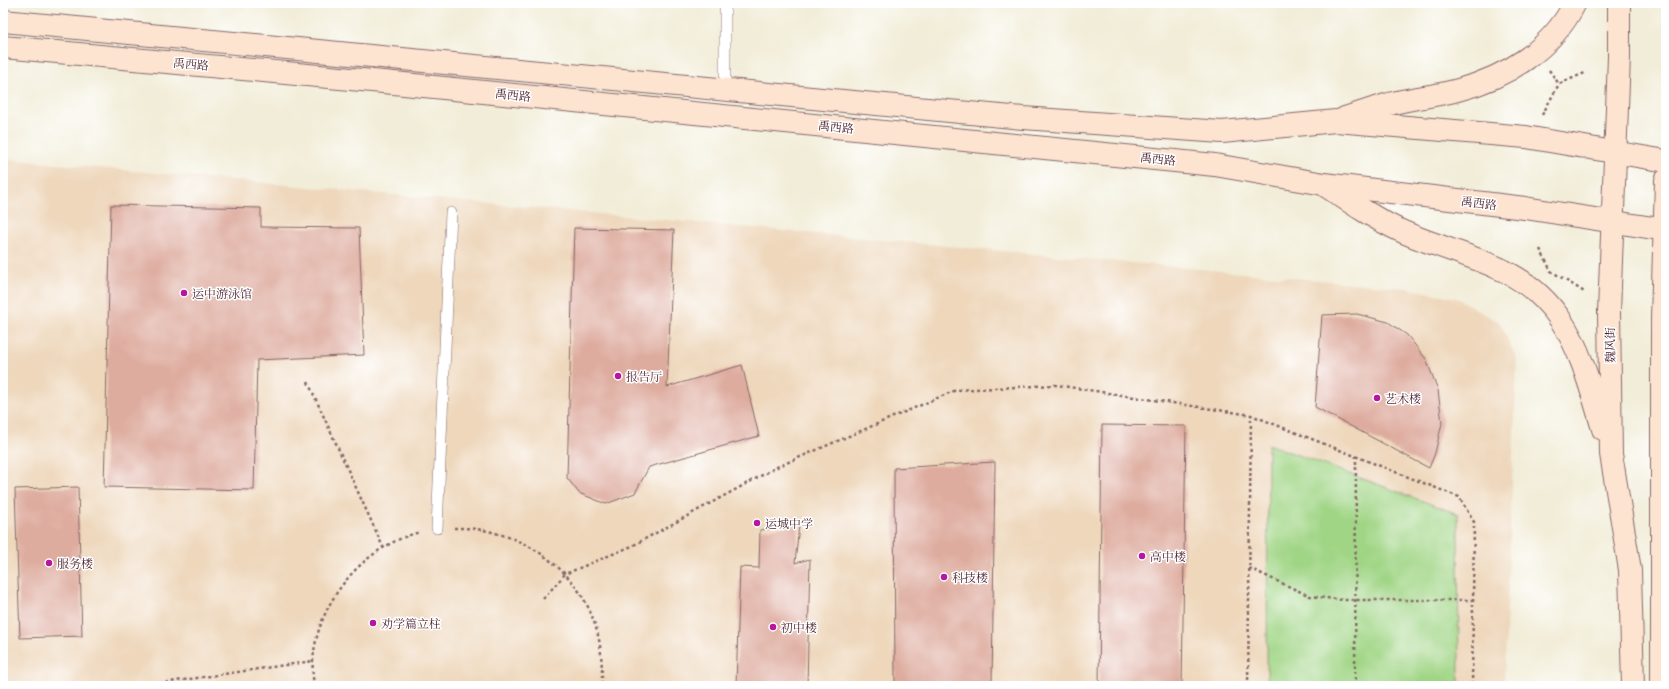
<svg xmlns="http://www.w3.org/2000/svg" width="1669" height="689" viewBox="0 0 1669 689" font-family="'Libre Caslon Text','Noto Serif SC',serif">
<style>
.built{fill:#eed7bb}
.green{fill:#a0d585;stroke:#757a58}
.building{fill:#deac9f}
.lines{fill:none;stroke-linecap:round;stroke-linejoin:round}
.lane-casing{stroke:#856768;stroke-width:12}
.secondary-casing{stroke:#856768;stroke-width:24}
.path{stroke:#856768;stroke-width:2.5;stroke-dasharray:3 3;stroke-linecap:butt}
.lane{stroke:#fff;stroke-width:11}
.secondary{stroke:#fde4d1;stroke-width:22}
.poi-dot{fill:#b5179e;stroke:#fff;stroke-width:1.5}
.labels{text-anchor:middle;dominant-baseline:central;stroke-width:3;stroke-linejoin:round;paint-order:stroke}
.street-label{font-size:12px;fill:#4a1f2b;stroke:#fff}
.poi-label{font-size:12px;fill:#4a1f2b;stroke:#fff;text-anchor:start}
</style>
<rect width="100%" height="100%" fill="#fff"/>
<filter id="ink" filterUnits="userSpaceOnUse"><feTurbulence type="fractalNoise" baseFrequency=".025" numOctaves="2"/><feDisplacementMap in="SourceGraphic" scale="8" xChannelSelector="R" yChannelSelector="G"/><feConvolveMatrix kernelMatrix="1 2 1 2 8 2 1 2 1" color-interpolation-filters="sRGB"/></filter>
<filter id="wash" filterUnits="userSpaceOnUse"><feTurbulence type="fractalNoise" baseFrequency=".012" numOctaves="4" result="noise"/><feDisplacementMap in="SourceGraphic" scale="16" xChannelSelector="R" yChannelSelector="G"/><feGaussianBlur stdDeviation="0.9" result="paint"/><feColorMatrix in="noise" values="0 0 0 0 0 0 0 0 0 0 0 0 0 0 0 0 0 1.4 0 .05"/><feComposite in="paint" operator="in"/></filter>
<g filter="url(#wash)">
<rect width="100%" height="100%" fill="#f2edd8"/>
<!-- built -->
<polygon class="built" points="3,159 1405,288 1457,298 1500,323 1517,360 1504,686 3,686"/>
<!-- green -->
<polygon class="green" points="1268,444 1458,514 1459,684 1267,685"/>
<g id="blocks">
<!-- building -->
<g class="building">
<polygon points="111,205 261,208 261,227 359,228 364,355 257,360 254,490 104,487"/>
<polygon points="574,228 674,230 667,387 742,365 759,436 649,467 635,493 606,504 579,493 567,478"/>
<polygon points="1357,314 1388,322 1407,335 1426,359 1438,390 1442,423 1435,453 1429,468 1315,407 1322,315"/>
<polygon points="1102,425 1186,426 1182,686 1099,686"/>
<polygon points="995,462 992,686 895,686 894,468"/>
<polygon points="78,487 82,636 20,638 15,489"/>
<polygon points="799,525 795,563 810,559 807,686 736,686 740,567 759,568 760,530"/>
</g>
</g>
</g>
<g filter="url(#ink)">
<use href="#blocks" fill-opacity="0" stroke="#856768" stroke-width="1"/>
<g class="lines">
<defs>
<g id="lane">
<polyline points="725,91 725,3"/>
<polyline points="437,528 451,213"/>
</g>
<g id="secondary">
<polyline points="1619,3 1619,57 1609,312 1611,454 1630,570 1633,686"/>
<polyline points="3,21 1023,118 1222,132 1336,121 1526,137 1666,161"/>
<polyline points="3,47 394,83 1215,165 1324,184 1525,208 1666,230"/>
<path d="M 1345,118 C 1360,113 1375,108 1389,104 C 1412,98 1436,96 1458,90 C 1507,77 1552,49 1575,3"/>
<path d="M 1326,186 C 1350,202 1373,218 1399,230 C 1457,257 1521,261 1560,319 C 1582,351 1592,393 1603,429"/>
<polyline points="1662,686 1662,319 1666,180"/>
</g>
</defs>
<!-- lane casing -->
<use href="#lane" class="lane-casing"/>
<!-- secondary casing -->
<use href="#secondary" class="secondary-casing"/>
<!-- path -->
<g class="path">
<polyline points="1549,70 1559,84"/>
<polyline points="1542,115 1559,84 1587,72"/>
<polyline points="1540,249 1551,271 1586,293"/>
<polyline points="308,382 383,547"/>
<path d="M 454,528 C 516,526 579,567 596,628 C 602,647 602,666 602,686"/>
<polyline points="1249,568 1310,596 1343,600 1473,600"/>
<polyline points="543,599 565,574 632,546 777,467 956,390 1056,385 1251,415 1459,497 1474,522 1472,686"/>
<polyline points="142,686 313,661"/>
<path d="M 314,686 C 313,678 312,669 313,661 C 317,602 362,547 420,532"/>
<polyline points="1248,686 1251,415"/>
<polyline points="1355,686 1356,456"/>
</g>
<!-- lane -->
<use href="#lane" class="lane"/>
<!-- secondary -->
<use href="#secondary" class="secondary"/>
</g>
</g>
<!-- markers -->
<g class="poi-dot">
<circle cx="184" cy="293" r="4"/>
<circle cx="618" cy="376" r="4"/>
<circle cx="1377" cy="398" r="4"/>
<circle cx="757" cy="523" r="4"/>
<circle cx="1142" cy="556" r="4"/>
<circle cx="49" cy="563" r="4"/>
<circle cx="944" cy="577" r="4"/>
<circle cx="373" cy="623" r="4"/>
<circle cx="773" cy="627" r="4"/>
</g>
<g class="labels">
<!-- street labels -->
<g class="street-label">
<text transform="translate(191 64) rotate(5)">禹西路</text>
<text transform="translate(513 95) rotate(6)">禹西路</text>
<text transform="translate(836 127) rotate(6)">禹西路</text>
<text transform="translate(1158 159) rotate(6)">禹西路</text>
<text transform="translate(1479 203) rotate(7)">禹西路</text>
<text transform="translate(1610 345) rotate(-91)">魏风街</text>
</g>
<!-- poi labels -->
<g class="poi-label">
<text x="192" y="293">运中游泳馆</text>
<text x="626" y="376">报告厅</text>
<text x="1385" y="398">艺术楼</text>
<text x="765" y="523">运城中学</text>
<text x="1150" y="556">高中楼</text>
<text x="57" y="563">服务楼</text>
<text x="952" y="577">科技楼</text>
<text x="381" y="623">劝学篇立柱</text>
<text x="781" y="627">初中楼</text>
</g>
</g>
<!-- margin -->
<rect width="1669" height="689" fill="none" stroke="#fff" stroke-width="16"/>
</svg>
